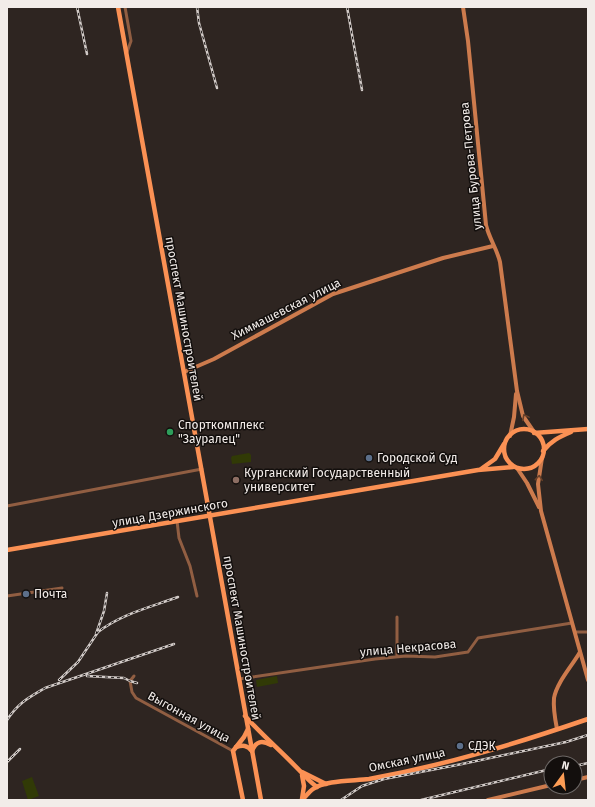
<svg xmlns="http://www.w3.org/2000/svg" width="595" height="807" viewBox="0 0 595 807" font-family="'Fira Sans',sans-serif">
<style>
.green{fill:#313a06}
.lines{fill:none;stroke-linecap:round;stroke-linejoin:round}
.street{stroke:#915e42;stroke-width:3}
.secondary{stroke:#cd7b4d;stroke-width:4}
.primary{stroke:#fb9154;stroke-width:4.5}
.rail-casing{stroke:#d3ccc9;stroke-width:2.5}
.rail{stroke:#130f0d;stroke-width:1;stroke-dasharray:3;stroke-linecap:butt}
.oneway{stroke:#67402a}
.leisure-dot{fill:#2e9e5b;stroke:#130f0d;stroke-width:1.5}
.service-dot{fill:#5c6f8a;stroke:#130f0d;stroke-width:1.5}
.education-dot{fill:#8d6e63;stroke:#130f0d;stroke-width:1.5}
.labels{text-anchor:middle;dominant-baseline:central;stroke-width:3;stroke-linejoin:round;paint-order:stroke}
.street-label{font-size:12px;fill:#f2ece9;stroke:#130f0d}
.poi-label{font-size:12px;fill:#f2ece9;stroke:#130f0d;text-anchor:start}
</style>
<rect width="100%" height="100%" fill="#2e2521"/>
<!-- green -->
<g class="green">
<polygon points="249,453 251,455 251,462 232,464 231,458 232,456"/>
<polygon points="277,676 278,683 257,687 256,680"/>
<polygon points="32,777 39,796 28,800 22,781"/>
</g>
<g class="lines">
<!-- street -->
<g class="street">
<polyline points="125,7 131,41 127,52"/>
<polyline points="7,506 202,469"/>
<polyline points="177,521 179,538 190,566 197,596"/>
<polyline points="7,596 62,588"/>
<polyline points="397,617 397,656"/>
<polyline points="575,632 588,632"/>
<polyline points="134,676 130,681 132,692 136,698 233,751"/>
<polyline points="239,679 375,659 406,656 435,657 468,652 478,638 572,623"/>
</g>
<!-- secondary -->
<g class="secondary">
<path d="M 463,7 L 468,41 L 486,225 C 489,238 497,249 500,262 L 517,391 L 523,416 L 534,432"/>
<polyline points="184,372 214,359 333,294 443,258 493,246"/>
<polyline points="510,436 514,417 516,394"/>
<polyline points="542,458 538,484 541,511 588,680"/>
<polyline points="517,468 527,483 539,507"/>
<path d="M 557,729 C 555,719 553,709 554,698 C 557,682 572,666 580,652"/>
<polyline points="575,780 588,777"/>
<polyline points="488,800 551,785"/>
</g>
<!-- primary -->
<g class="primary">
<polyline points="118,7 261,800"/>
<circle cx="524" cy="449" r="20"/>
<polyline points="534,433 588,429"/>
<path d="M 543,451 C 551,441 559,437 571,432"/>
<polyline points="481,469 495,459 504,444"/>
<polyline points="7,550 478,470 513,467"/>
<path d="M 245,716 C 263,736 283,753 301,772 C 306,777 310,782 317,787"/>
<path d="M 236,747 C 243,745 247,745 252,751"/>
<path d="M 252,751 C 256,741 262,740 271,745"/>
<polyline points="302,772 326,784"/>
<polyline points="302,775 304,786 302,799"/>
<polyline points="243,800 233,751 244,737 248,729"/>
<path d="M 302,800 C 306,796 309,792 313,789 C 325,780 353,781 369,779 C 446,765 515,744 588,719"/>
</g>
<defs>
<g id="rail">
<polyline points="77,7 87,54"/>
<polyline points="197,7 199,23 217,88"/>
<polyline points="347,7 362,90"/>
<polyline points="96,634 104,611 107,593"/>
<polyline points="87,676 124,678 130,681 137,683"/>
<path d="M 59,680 L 78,662 L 98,632 C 121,614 151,607 178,597"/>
<path d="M 7,720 C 18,703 28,698 45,688 L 174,644"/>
<polyline points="7,762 20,749"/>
<polyline points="575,766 588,763"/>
<polyline points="341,800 362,786 384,779 462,764 566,742 588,735"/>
<polyline points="421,800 551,769"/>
</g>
</defs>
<!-- rail casing -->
<use href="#rail" class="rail-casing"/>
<!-- rail -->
<use href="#rail" class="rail"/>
</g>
<!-- one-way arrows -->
<defs><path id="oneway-chevron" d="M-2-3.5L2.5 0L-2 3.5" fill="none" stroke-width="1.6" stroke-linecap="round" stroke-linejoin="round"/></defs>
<g class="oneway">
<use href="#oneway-chevron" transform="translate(525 417) rotate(-118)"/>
<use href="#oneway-chevron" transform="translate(539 478) rotate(-84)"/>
</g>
<!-- markers -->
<circle class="leisure-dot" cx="170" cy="432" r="4"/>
<g class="service-dot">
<circle cx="369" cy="458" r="4"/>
<circle cx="26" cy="594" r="4"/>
<circle cx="460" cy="746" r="4"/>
</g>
<circle class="education-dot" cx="236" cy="480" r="4"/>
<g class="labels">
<!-- street labels -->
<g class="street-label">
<text transform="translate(471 166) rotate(-96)">улица Бурова-Петрова</text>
<text transform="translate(286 309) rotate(-27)">Химмашевская улица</text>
<text transform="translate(184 319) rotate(80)">проспект Машиностроителей</text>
<text transform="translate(170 513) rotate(-10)">улица Дзержинского</text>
<text transform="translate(242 638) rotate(80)">проспект Машиностроителей</text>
<text transform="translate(408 648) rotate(-5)">улица Некрасова</text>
<text transform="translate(189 717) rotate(29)">Выгонная улица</text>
<text transform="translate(407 760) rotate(-12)">Омская улица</text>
</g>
<!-- poi labels -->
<g class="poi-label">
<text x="178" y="425">Спорткомплекс<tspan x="178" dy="14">"Зауралец"</tspan></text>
<text x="377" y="458">Городской Суд</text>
<text x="244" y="473">Курганский Государственный<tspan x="244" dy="14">университет</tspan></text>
<text x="34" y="594">Почта</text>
<text x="468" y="746">СДЭК</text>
</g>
</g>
<!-- border -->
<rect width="595" height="807" fill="none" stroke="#f2ece9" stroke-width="16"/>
<!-- north arrow -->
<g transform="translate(563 775) rotate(15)"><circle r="19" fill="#130f0d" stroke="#6c6765"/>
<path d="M0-3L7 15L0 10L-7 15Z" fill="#fd9d55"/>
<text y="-6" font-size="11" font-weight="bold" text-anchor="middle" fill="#f2ece9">N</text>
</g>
</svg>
